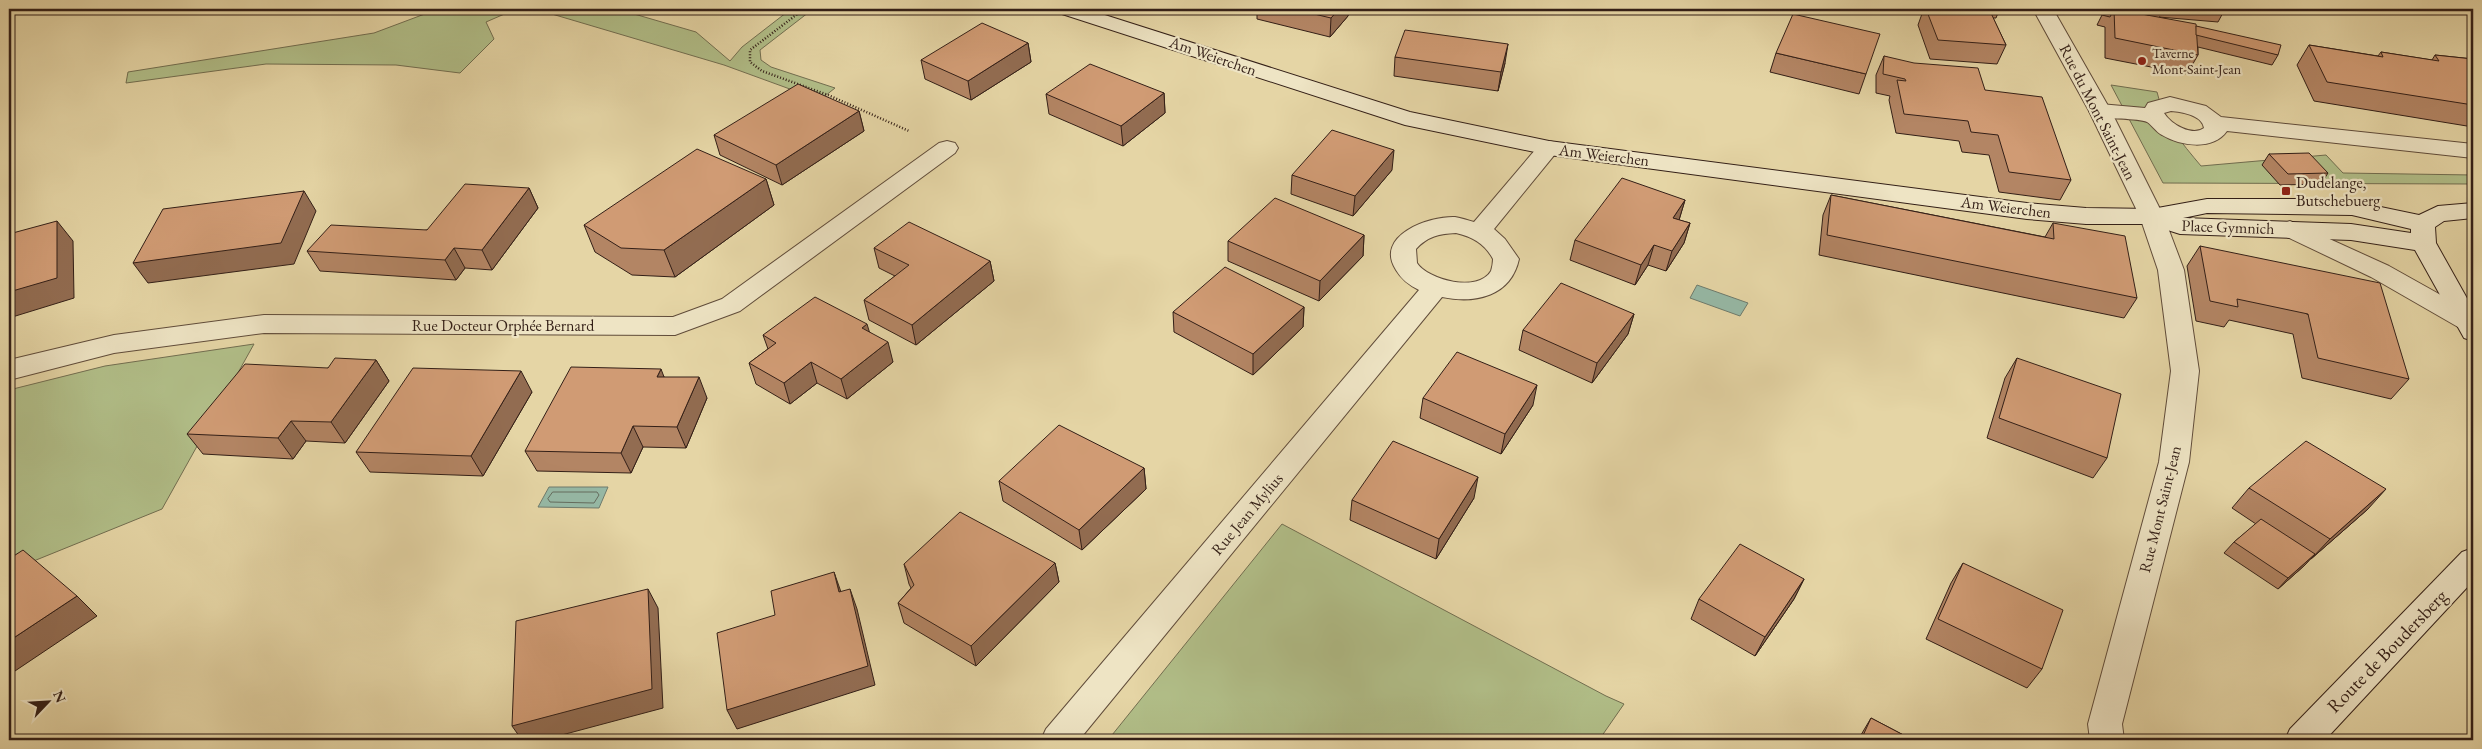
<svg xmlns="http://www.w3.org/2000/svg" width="2482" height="749" viewBox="0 0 2482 749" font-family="'EB Garamond',serif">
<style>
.green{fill:#b1be88;stroke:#726e50}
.water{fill:#96b9a6;stroke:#6e7b6d}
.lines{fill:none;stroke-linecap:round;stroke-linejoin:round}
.shore{stroke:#646c5e;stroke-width:1}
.service-casing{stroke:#604c3a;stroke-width:2}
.minor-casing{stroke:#604c3a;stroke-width:2}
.secondary-casing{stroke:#331f17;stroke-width:2}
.path{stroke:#331f17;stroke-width:2.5;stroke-dasharray:1 2;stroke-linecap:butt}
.service{fill:#eee4c4;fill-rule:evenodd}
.minor{fill:#eee4c4;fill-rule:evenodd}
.secondary{fill:#eee4c4;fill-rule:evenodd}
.wall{fill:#b38564;stroke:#331f17}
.shaded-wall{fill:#926c51;stroke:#331f17}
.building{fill:#d09b74;stroke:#331f17}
.poi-dot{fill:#8f2418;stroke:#eee4c4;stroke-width:2}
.labels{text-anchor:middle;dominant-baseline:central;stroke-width:4.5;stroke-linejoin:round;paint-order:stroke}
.far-poi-label{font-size:14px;fill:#331f17;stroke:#eee4c4;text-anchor:start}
.street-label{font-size:16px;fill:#331f17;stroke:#eee4c4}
.poi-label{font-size:16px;fill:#331f17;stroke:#eee4c4;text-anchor:start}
.near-street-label{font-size:19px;fill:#331f17;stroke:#eee4c4}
</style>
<rect width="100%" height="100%" fill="#e5d5a5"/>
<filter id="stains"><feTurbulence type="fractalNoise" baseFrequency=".004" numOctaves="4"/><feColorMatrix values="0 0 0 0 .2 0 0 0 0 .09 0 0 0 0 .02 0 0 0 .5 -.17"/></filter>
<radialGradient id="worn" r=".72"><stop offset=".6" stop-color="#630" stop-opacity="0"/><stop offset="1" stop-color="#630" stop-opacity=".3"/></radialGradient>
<!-- green -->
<g class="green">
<polygon points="438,9 516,9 486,22 494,39 460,73 396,65 266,64 126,83 128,72 374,33"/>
<polygon points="535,9 617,9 696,32 730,61 742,47 791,9 813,9 760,50 761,60 771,67 835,88 820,100 724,65"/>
<path d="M 2111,85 L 2157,92 C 2164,123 2181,142 2201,166 L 2326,155 L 2343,173 L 2473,175 L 2473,184 L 2163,183 Z"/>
<polygon points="254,344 162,509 9,571 9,390 105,366"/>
<polygon points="1282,524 1606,696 1624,704 1599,740 1108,740"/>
</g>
<!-- water -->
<g class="water">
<polygon points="1697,285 1748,303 1740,316 1690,298"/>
<polygon points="549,487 608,487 599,508 538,507"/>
</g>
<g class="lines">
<!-- shore -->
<polygon class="shore" points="553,492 597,492 599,495 594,503 550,502 548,499"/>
<defs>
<g id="service">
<path d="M 2170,97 L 2206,106 L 2221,117 L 2473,144 L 2473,158 L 2227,131 C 2213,151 2180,146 2162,135 C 2156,132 2152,125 2147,122 C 2139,118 2105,119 2092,116 L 2089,111 L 2092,106 L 2100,104 L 2145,108 L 2148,103 ZM 2171,111 C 2182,112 2202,115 2204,128 C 2192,137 2171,124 2164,113 Z"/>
<polygon points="2290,221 2389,266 2473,313 2473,328 2467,330 2458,327 2371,277 2281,234 2278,229 2281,224"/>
</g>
<g id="minor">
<polygon points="2033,9 2053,9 2111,111 2164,217 2184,270 2199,371 2189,462 2122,724 2124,740 2090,740 2088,724 2159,462 2171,371 2158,270 2140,217 2089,111"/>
<polygon points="947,141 955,143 958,148 955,153 740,311 675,335 264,333 114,353 9,380 9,360 114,335 264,315 673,317 722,299 939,143"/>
<path d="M 1549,141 L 1557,143 L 1560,148 L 1494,229 L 1505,239 L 1519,259 C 1511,296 1476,304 1442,297 L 1079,740 L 1041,740 L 1046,729 L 1419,290 C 1409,285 1402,280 1396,270 C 1374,236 1428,216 1455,217 C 1461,218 1467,220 1474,222 L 1541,143 ZM 1456,233 C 1473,237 1485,244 1493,259 C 1493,262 1492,268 1491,271 C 1478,293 1428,280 1417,263 L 1416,249 C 1428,236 1439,234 1456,233 Z"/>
</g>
<g id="secondary">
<path d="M 1056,9 L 1086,9 L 1410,112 L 1549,141 L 2027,203 L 2086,208 L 2152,209 L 2207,199 L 2320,199 L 2352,201 L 2419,215 L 2438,206 L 2473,203 L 2473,218 L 2444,221 L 2435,227 L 2436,243 L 2473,309 L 2473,341 L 2464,338 L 2415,250 L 2351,240 L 2180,234 L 2158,227 L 2156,224 L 2086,224 L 2027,219 L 1549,155 L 1405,125 L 1059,13 ZM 2207,213 L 2352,215 L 2411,229 L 2411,233 L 2351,224 L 2183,218 Z"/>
<polygon points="2473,548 2473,581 2325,740 2285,740 2290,729 2462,552"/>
</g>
</defs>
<!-- service casing -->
<use href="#service" class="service-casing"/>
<!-- minor casing -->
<use href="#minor" class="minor-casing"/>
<!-- secondary casing -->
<use href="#secondary" class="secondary-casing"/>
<!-- path -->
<g class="path">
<polyline points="804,9 750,50 750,62 762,71 828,95 909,131"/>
<polyline points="1012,9 1031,13"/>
</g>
<!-- service -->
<use href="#service" class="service"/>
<!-- minor -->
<use href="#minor" class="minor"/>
<!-- secondary -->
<use href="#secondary" class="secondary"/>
</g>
<!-- wall -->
<g class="wall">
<polygon points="1257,9 1349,9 1348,16 1330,37 1257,19"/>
<polygon points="1922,9 2013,9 2010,14 1998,13 1996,18 1993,18 2006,45 1997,64 1930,59 1918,25 1923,11 1922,11"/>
<polygon points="2105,9 2121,9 2142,14 2139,9 2225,9 2218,22 2159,17 2196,26 2278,55 2272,65 2198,47 2198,55 2187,74 2105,58 2105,27 2097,25"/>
<polygon points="1028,43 1031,62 971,100 925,79 921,60"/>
<polygon points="2309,45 2378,56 2381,52 2432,60 2435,55 2473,59 2473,127 2314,101 2297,65"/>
<polygon points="1776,53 1866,74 1859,94 1770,72"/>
<polygon points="1884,56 1985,90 2071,180 2060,200 1999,192 1989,155 1962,152 1959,141 1896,133 1889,100 1890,96 1876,93 1876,75"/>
<polygon points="1395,57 1505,63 1498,91 1394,76"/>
<polygon points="1164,93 1165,113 1123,146 1049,114 1046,94"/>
<polygon points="859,111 864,131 782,185 720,155 714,135"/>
<polygon points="2269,154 2328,173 2321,184 2280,185 2262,165"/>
<polygon points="1392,170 1353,216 1291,194 1292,175"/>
<polygon points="766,179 774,205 675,277 632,275 595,252 584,225"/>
<polygon points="529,188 538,208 492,270 465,268 456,280 320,271 307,251 427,230"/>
<polygon points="1831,195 2045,237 2053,223 2137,298 2124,318 1819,255 1823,215"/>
<polygon points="1685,200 1679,220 1690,223 1684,243 1666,271 1648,265 1635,285 1570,260 1575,240"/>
<polygon points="1364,235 1363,256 1319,301 1228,261 1228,241"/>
<polygon points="2200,246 2409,379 2391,399 2302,378 2293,334 2229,320 2224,327 2196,321 2187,266"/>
<polygon points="874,248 990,261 994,281 916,345 869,320 864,300 895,276 879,268"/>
<polygon points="1304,307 1303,327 1253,375 1174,332 1173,312"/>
<polygon points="1634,314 1628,334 1592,383 1519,350 1523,330"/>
<polygon points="870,332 893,362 847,399 817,383 790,404 756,384 749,363 768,349 763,335"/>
<polygon points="2017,358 2107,458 2093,478 1987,438 2005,378"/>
<polygon points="376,360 389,381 345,443 306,441 293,459 203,454 187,434 328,368"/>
<polygon points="664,377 707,398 686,448 643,447 631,473 537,471 525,451"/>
<polygon points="532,392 483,476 370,472 356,452"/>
<polygon points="1423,398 1533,405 1501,454 1420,418"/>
<polygon points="1144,468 1146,489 1082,550 1003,501 999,481"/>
<polygon points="2249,488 2368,509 2311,559 2310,559 2305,565 2278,589 2224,553 2234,542 2256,524 2232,508"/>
<polygon points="1474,498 1436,559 1350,520 1352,500"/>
<polygon points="1055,563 1059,582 976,666 904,623 898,603 911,588 909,584 904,564"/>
<polygon points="1963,563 2042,669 2027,688 1926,639 1951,583"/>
<polygon points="1804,579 1794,599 1755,656 1691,619 1699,599"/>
<polygon points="1871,718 1913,740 1858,740"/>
</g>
<!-- shaded-wall -->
<g class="shaded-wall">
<polygon points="1339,9 1349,9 1348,16 1330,37 1331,18"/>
<polygon points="1028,43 1031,62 971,100 968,81"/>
<polygon points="1508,44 1505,63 1498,91 1501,72"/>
<polygon points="1164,93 1165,113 1123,146 1121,126"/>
<polygon points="859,111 864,131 782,185 776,165"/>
<polygon points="1394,150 1392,170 1353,216 1355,196"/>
<polygon points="766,179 774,205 675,277 664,250"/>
<polygon points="529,188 538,208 492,270 482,250"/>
<polygon points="304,191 316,211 294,264 148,283 133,263"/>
<polygon points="1685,200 1679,220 1673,218"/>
<polygon points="57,221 73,241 74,298 9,318 9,292"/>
<polygon points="1690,223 1684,243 1666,271 1672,251"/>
<polygon points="1364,235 1363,256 1319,301 1320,281"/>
<polygon points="1654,245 1648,265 1635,285 1641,265"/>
<polygon points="454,248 465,268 456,280 445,260"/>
<polygon points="990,261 994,281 916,345 912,325"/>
<polygon points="1304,307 1303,327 1253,375 1253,354"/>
<polygon points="1634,314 1628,334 1592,383 1597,363"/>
<polygon points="867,324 873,344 862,328"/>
<polygon points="888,342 893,362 847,399 841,379"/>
<polygon points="376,360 389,381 345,443 331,422"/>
<polygon points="811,362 817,383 790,404 784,383"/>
<polygon points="661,369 669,390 657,377"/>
<polygon points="521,371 532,392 483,476 471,456"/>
<polygon points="699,377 707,398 686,448 677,427"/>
<polygon points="1537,385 1533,405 1501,454 1505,434"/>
<polygon points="291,421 306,441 293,459 278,438"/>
<polygon points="633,426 643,447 631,473 621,453"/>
<polygon points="1144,468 1146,489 1082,550 1079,530"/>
<polygon points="1478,477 1474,498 1436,559 1439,539"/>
<polygon points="2386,489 2368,509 2311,559 2330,539"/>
<polygon points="2315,554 2305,565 2278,589 2288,578"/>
<polygon points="1055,563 1059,582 976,666 971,646"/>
<polygon points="834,572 841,592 839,592"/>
<polygon points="1804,579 1794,599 1755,656 1765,637"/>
<polygon points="648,589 658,608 663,708 543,740 522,740 512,726"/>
<polygon points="850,589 857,609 875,685 737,729 727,710"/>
<polygon points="77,596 97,616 9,675 9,641"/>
</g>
<!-- building -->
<g class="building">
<polygon points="1293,9 1339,9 1331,18"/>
<polygon points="1926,9 1961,9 1990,11 2006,45 1938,40"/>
<polygon points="2105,9 2114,9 2110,17 2102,15"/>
<polygon points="2114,9 2196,24 2198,55 2115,38"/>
<polygon points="2116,9 2121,9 2149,15"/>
<polygon points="1793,14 1880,34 1866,74 1776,53"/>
<polygon points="982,23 1028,43 968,81 921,60"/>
<polygon points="2196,26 2281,45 2278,55 2196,35"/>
<polygon points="1405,30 1508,44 1501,72 1395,57"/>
<polygon points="2309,45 2383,57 2381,52 2439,61 2435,55 2473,59 2473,105 2327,82"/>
<polygon points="1884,56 1914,63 1978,68 1985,90 2042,97 2071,180 2009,172 1998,135 1971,132 1968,121 1904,114 1897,80 1906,81 1905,79 1883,74"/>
<polygon points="1090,64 1164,93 1121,126 1046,94"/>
<polygon points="798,84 859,111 776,165 714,135"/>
<polygon points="1332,130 1394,150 1355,196 1292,175"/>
<polygon points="697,149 766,179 664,250 621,248 584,225"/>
<polygon points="2309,153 2328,173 2288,174 2269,154"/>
<polygon points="1622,178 1685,200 1673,218 1690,223 1672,251 1654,245 1641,265 1575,240"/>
<polygon points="465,184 529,188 482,250 454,248 445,260 307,251 331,225 427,230"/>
<polygon points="304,191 281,243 133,263 163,209"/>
<polygon points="1831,195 2054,239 2053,223 2125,236 2137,298 1827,235"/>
<polygon points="1275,198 1364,235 1320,281 1228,241"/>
<polygon points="57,221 57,278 9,292 9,234"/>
<polygon points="909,222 990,261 912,325 864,300 909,265 874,248"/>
<polygon points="2200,246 2380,283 2409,379 2318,358 2308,314 2237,299 2238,307 2210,301"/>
<polygon points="1225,267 1304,307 1253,354 1173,312"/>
<polygon points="1561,283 1634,314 1597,363 1523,330"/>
<polygon points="815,297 867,324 862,328 888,342 841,379 811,362 784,383 749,363 776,343 763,335"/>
<polygon points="1457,352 1537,385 1505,434 1423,398"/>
<polygon points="335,358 376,360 331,422 291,421 278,438 187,434 245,364 328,368"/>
<polygon points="2017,358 2121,394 2107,458 1999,418"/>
<polygon points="571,367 661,369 657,377 699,377 677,427 633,426 621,453 525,451"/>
<polygon points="413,368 521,371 471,456 356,452"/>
<polygon points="1059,425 1144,468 1079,530 999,481"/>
<polygon points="1393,441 1478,477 1439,539 1352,500"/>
<polygon points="2306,441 2386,489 2330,539 2249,488"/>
<polygon points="960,512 1055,563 971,646 898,603 914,585 904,564"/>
<polygon points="2261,519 2315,554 2288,578 2234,542"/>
<polygon points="1740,544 1804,579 1765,637 1699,599"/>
<polygon points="23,550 77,596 9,641 9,559"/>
<polygon points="1963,563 2063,610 2042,669 1938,619"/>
<polygon points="834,572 839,592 850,589 868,666 727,710 717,633 775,615 771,591"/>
<polygon points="648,589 652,689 512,726 516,621"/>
<polygon points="1871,718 1913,740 1861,740"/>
</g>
<!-- markers -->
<g class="poi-dot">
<circle cx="2142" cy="61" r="5"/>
<rect x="2281" y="186" width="10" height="10" rx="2.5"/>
</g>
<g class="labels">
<!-- far-poi labels -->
<g class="far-poi-label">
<text x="2152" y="53">Taverne<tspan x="2152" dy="16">Mont-Saint-Jean</tspan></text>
</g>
<!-- street labels -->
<g class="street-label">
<text transform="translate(1213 56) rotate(19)">Am Weierchen</text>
<text transform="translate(2098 112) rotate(63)">Rue du Mont Saint-Jean</text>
<text transform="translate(1604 155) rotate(7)">Am Weierchen</text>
<text transform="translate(2006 207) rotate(7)">Am Weierchen</text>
<text transform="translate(2228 227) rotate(2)">Place Gymnich</text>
<text x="503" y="325">Rue Docteur Orphée Bernard</text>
<text transform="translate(2160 509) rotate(-76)">Rue Mont Saint-Jean</text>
<text transform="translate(1247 514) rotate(-50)">Rue Jean Mylius</text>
</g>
<!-- poi labels -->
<g class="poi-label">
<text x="2296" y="182">Dudelange,<tspan x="2296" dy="18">Butschebuerg</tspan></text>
</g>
<!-- near-street labels -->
<g class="near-street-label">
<text transform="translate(2387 651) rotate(-46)">Route de Boudersberg</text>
</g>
</g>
<!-- margin -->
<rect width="2482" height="749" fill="none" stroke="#e5d5a5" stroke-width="30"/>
<rect x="10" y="10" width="2462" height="729" fill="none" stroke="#331f17" stroke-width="2.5"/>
<rect x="15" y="15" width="2452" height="719" fill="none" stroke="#331f17"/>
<!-- north arrow -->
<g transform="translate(48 702) rotate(65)" stroke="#eee4c4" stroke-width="4" paint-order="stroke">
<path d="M0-4L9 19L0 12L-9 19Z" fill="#331f17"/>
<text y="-8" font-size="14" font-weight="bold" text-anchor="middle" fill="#331f17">N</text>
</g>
<rect width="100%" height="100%" filter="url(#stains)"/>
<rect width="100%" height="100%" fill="url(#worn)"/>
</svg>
